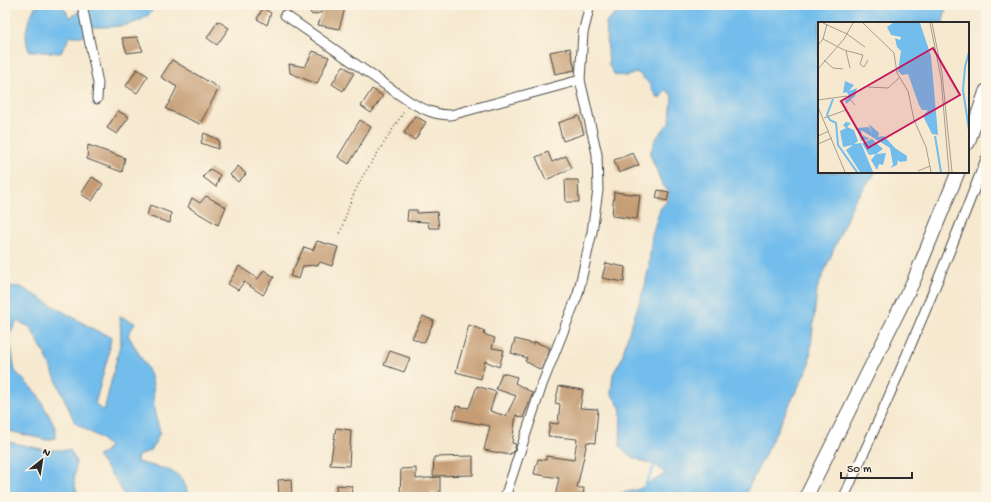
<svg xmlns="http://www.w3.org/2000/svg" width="991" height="502" viewBox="0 0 991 502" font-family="'Gochi Hand',sans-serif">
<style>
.water{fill:#73bdec;stroke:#4f748c}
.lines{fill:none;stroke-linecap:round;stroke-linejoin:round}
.stream{stroke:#73bdec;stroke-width:3}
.building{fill:#c59c73}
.street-casing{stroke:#494844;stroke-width:11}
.secondary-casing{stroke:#494844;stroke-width:15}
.path{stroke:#494844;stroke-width:1.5;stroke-dasharray:1 3;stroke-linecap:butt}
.street{stroke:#fff;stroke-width:9}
.secondary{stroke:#fff;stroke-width:13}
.inset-river{fill:none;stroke:#73bdec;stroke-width:2}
.inset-road{fill:none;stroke:#a59d8e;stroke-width:1}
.view{fill:#c2185b;fill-opacity:0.15;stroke:#c2185b;stroke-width:2}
.inset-edge{fill:none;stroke:#2b2b2b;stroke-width:2}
</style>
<rect width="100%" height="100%" fill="#fcf5e5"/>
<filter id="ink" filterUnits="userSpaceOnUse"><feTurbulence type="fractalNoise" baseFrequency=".025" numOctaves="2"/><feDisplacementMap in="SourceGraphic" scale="8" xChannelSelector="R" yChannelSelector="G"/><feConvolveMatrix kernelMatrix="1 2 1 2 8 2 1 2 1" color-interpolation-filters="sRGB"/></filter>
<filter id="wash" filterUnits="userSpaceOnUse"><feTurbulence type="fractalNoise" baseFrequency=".012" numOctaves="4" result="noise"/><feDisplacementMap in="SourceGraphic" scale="16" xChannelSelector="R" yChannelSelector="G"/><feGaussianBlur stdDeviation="0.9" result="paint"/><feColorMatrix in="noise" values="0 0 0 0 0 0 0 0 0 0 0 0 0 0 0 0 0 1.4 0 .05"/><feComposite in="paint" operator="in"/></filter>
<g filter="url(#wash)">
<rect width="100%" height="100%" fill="#f6e9d0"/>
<!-- water -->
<g class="water">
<path d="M 45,5 L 62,5 L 70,18 L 82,9 L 82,5 L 155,5 C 146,28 112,27 91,27 L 86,36 L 70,36 L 61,53 L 29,51 C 23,33 27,24 35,7 Z"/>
<path d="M 626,5 L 946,5 L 943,23 L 819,23 L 819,172 L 876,172 L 854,201 L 817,289 L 809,365 L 744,497 L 608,497 L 639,489 L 665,474 C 655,462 651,465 639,460 C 632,457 626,453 620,447 L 621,409 L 611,393 L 613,374 L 622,358 L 627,338 L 645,286 L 649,265 L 652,235 L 660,209 L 667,201 L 669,192 L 662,184 L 650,154 L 656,138 L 670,122 L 672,96 L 666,89 L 660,98 L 656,96 L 648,82 L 637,72 L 628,76 L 615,75 L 609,66 L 606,22 Z"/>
<path d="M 5,286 L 21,287 L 93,329 L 111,337 L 108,356 L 95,404 L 104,411 L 121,341 L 120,316 L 135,323 L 128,335 L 150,373 L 153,385 L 154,410 L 160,432 L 152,449 L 137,457 L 137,462 C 161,469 185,467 188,497 L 125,497 L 117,482 L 97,456 L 104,453 L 109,446 L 100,438 L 75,423 L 44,352 L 30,327 L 17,321 L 9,335 L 15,371 L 38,395 L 56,429 L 55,438 L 47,440 L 5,430 Z"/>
<polygon points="5,441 46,450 70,450 76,461 74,482 78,497 5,497"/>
</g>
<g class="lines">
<!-- stream -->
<polyline class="stream" points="644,488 656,462"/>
</g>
<g id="blocks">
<!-- building -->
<g class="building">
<polygon points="306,5 346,5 339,29 318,25 323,12 312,15"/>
<polygon points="263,8 271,13 267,25 257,19"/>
<polygon points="218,21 229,28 217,45 207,38"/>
<polygon points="137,37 143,51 127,53 122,38"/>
<polygon points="570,48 575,70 555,74 550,52"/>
<polygon points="313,51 329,57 317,84 290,73 289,64 305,67"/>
<polygon points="172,60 219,88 200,124 166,109 177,87 161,77"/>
<polygon points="343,66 354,73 343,91 332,84"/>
<polygon points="137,69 148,76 137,93 126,86"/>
<polygon points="372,89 383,96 371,113 361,106"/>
<polygon points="118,111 129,117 117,134 107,128"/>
<polygon points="415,116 426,122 415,140 404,133"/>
<polygon points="579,116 584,134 563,141 558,123"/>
<polygon points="360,120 371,127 349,164 338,157"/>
<polygon points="204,133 219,140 218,149 201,143"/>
<polygon points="88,145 125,158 122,172 87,159"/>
<polygon points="548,152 552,162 566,156 572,168 546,180 536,157"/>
<polygon points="633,153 639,165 619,173 614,160"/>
<polygon points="238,166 246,174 238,182 230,175"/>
<polygon points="210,169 220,175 216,187 203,177"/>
<polygon points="92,177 103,184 92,201 81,194"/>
<polygon points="565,180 578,180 579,202 566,202"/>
<polygon points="658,190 669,192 667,201 656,198"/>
<polygon points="614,192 640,195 637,219 612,216"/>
<polygon points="206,196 226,207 218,225 188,207 192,198 200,203"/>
<polygon points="150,205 171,213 170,223 147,216"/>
<polygon points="408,210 417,210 417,213 437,212 439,228 429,228 428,222 407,221"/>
<polygon points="317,241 338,247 332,266 320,262 318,265 303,266 299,279 290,276 304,247 313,250"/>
<polygon points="606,263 625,267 624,282 602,278"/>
<polygon points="239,266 258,279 264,270 274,277 263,295 244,282 238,290 228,284"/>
<polygon points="423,316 434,321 424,343 412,338"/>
<polygon points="469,325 485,331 483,334 495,338 492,348 504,350 499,367 485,361 481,379 456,372"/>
<polygon points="515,339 534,344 535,342 550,348 541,370 525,361 527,358 511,353"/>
<polygon points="390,351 410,358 404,372 384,365"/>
<polygon points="502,373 517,377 515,383 533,393 523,418 516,415 512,443 516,444 513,453 510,453 510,455 484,450 490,426 453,419 456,406 469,408 477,386 496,392 490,411 506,416 516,396 496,389"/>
<polygon points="559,386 583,390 580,408 598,409 595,443 587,442 577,488 584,488 583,497 555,497 559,478 534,474 538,459 546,460 546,456 574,460 577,439 548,436 550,423 558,424 560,404 555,403"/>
<polygon points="336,428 351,430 349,466 330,465"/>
<polygon points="473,456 473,475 433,476 434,457"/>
<polygon points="416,468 416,479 440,477 440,493 400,496 401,469"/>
<polygon points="291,479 292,497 279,497 278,480"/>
<polygon points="337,485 352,486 351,497 335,497"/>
</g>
</g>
</g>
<g filter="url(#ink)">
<use href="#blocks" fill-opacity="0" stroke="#494844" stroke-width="1"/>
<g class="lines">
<defs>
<g id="street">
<polyline points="82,5 98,83 97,99"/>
<path d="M 285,15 L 410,102 C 425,110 435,115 451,115 L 580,80"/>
<polyline points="505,497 542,385 578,294 592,232 598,190 597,154 580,80 583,33 590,5"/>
<path d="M 844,497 C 895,386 942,273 986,159"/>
</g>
<g id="secondary">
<polyline points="968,143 986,91"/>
<polyline points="806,497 914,280 958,172"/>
</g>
</defs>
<!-- street casing -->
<use href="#street" class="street-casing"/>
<!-- secondary casing -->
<use href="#secondary" class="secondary-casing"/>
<!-- path -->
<polyline class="path" points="339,237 351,200 361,179 405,110"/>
<!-- street -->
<use href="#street" class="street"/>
<!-- secondary -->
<use href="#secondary" class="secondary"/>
</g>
</g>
<!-- overview -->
<g transform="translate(818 22)">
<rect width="151" height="151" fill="#f6e9d0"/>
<path d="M 75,1 L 102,1 L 113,34 L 120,113 L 114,112 L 105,94 L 110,88 L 104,88 L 101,83 L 90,52 L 84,53 L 80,49 L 83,29 L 79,25 L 77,16 L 82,18 L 83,15 L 73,13 L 69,5 ZM 27,59 L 36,63 L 31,69 L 39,66 L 37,74 L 28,82 L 27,78 L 31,76 L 29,70 L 25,71 ZM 28,100 L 33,101 L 29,105 L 36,108 L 40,119 L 36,122 L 43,121 L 55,150 L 42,150 L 28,128 L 35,123 L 25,125 L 22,109 L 28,106 L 25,103 ZM 51,102 L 61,111 L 60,115 L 66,114 L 77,126 L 89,134 L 89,139 L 82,140 L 80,138 L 79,143 L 72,146 L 75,143 L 72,126 L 43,108 L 44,113 L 52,117 L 43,119 L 39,106 L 51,105 L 54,112 ZM 54,117 L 65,127 L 58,132 L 68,131 L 65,143 L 61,142 L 59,148 L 53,138 L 58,132 L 51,133 L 44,121 Z" fill="#73bdec"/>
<path class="inset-river" d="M 151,30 L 147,45 L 145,68 L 151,108M 15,77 L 9,93 L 12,98 L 18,101 L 20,123 L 39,150M 117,114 L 123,150"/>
<path class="inset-road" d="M 5,1 L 29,12 L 47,25M 45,1 L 76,31 L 79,51 L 90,69 L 96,98 L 108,125 L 113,150M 112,1 L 123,56 L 131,150M 114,1 L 124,51 L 134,150M 5,17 L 9,2M 0,23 L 5,17 L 26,28 L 45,33 L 42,42 L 46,45 L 50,38M 28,29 L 32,46M 6,38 L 15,46 L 25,47M 0,47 L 26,17 L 35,1M 50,65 L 70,66 L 81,56M 0,78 L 29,74 L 37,83M 0,85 L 27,150M 6,96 L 28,88M 0,114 L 11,109M 0,122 L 14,116M 100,149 L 112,144"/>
<path class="view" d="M 115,26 L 142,73 L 50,126 L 23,79 Z"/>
<rect width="151" height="151" class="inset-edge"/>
</g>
<!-- margin -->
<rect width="991" height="502" fill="none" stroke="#fcf5e5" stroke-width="20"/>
<!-- north arrow -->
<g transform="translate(42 460) rotate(30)" stroke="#fcf5e5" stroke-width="3" paint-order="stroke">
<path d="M0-3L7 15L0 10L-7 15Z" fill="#2b2b2b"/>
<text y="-6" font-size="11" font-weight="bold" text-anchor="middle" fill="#2b2b2b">N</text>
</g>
<!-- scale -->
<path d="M841 472v6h71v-6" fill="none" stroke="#2b2b2b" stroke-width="2"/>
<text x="847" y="472" font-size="12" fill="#2b2b2b" stroke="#fcf5e5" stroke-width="3" paint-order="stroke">50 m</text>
</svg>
